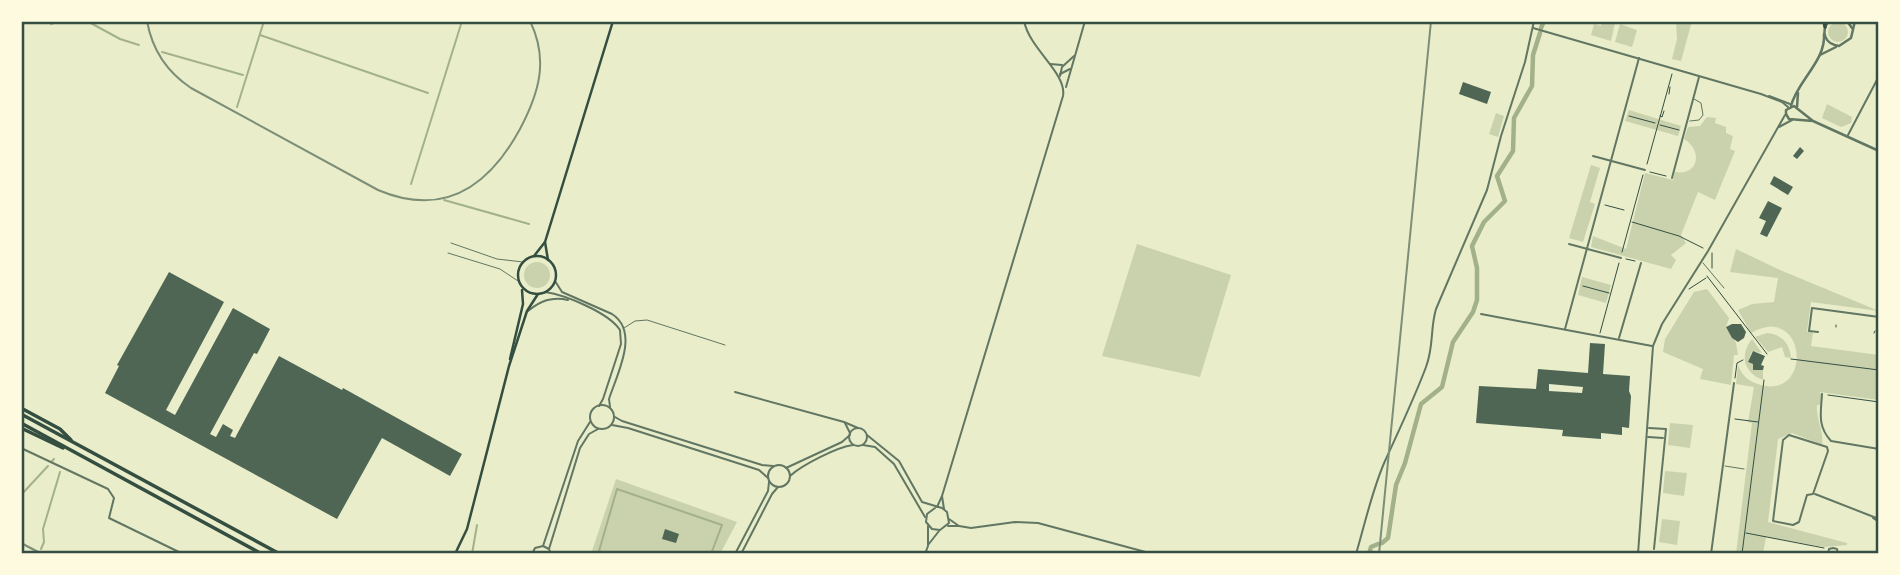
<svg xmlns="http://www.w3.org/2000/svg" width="1900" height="575" viewBox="0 0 1900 575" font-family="Rubik,sans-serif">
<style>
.green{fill:#cad2ad}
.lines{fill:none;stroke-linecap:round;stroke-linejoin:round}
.stream{stroke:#a3b18a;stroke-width:2}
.canal{stroke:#a3b18a;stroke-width:4.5}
.building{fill:#4f6655;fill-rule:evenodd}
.path{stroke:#344e41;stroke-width:1}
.service{stroke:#617663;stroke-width:1}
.minor{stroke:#617663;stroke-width:2}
.tertiary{stroke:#617663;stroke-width:2.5}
.secondary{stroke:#344e41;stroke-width:2.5}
.trunk{stroke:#344e41;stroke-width:3.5}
.motorway{stroke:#344e41;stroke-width:3.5}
.rail{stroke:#7c8e77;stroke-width:2}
.neatline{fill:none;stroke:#344e41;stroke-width:2.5}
</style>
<rect width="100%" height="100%" fill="#e9edc9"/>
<!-- green -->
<g class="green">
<polygon points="1602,21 1615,23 1611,41 1591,35 1594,24 1601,26"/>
<polygon points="1676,21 1692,21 1681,61 1672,59 1677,39"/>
<circle cx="1838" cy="32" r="10"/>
<polygon points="1620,24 1637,30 1632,47 1615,42"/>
<polygon points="1827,104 1852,117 1851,123 1841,127 1822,118"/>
<polygon points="1629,110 1681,126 1678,136 1625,121"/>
<polygon points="1496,113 1504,116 1498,137 1489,134"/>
<path d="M 1707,117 L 1716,118 L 1715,123 L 1726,127 L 1726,133 L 1733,136 L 1730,149 L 1735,151 L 1715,200 L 1698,192 L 1681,235 L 1686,243 L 1671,255 L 1676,260 L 1671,269 L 1591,247 L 1593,236 L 1626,249 L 1645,173 L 1673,180 L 1675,172 C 1699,176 1703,150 1684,139 L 1688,127 L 1700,126 Z"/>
<polygon points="1591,165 1600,168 1590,202 1595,204 1583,242 1569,238"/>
<polygon points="1137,244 1231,275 1200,377 1102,356"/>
<path d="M 1736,249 L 1780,270 L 1879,311 L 1811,302 L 1807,331 L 1813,333 L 1811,346 L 1879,355 L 1876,382 L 1879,382 L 1879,400 L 1819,392 L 1822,394 L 1820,405 L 1817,405 C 1816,420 1824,430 1822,445 L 1792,433 L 1778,439 L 1768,522 L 1847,543 L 1847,545 L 1824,547 L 1766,537 L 1763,554 L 1736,554 L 1752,423 L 1748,422 L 1754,387 L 1736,384 L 1738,365 C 1743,377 1748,381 1761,385 C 1813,399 1807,302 1751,333 L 1738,310 L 1752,304 L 1774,302 L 1778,278 L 1730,272 Z"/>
<circle cx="537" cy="275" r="13"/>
<polygon points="1582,277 1611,285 1606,303 1578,295"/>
<polygon points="1707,289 1729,318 1726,327 1736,343 1738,355 1734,355 1731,385 1700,379 1703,369 1663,352 1665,339 1694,292"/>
<path d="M 1767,333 C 1781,334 1790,343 1791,358 L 1785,357 L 1782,347 L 1768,352 L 1755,337 Z"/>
<path d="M 1752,339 L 1762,353 L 1752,351 L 1748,362 L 1753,364 L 1753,370 L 1763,370 L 1763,380 C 1744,373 1739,355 1752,339 Z"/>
<polygon points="1670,423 1693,425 1690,448 1668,445"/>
<polygon points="1665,471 1687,473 1684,496 1663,493"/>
<polygon points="616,479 737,522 720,554 591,554"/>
<polygon points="1662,519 1680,521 1677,545 1659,542"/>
</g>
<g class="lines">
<!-- stream -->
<g class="stream">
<polyline points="87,21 120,39 139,45"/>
<polyline points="51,24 60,21"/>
<polyline points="260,35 428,93"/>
<polyline points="162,52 243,75"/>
<polyline points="237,107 264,21"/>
<polyline points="411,184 462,21"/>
<polyline points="444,200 529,224"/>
<polyline points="52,461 54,459"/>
<polyline points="21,495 48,466"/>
<polyline points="41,549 44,542 43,529 60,472"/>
<polyline points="472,554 477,525"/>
<polyline points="607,554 599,551 617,489 722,525 711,554"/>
</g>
<!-- canal -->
<g class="canal">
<polyline points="1541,28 1544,21"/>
<polyline points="1382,543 1388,538 1396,485 1405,463 1421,404 1442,387 1453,342 1473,312 1477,300 1477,268 1472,246 1484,222 1505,201 1497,176 1513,151 1514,118 1532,86 1533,55 1540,33"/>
<polyline points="1369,554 1371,547 1378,544"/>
</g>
</g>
<!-- building -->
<g class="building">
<polygon points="1463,82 1491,92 1487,104 1459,94"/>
<polygon points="1800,147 1804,151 1797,159 1793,156"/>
<polygon points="1774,176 1793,187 1788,195 1770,184"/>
<polygon points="1768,201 1782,208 1767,237 1760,234 1766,221 1759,218"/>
<polygon points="169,272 224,302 166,410 175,415 233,308 270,329 257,354 254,353 210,434 216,437 223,424 233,430 230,436 235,438 279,356 342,390 343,388 462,454 450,476 382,438 337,519 105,393 119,366 117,365"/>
<polygon points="1732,324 1741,324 1746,332 1744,338 1738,342 1732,338 1726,327"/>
<path d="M 1590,343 L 1605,344 L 1603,374 L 1630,376 L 1629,391 L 1631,396 L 1629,428 L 1622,427 L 1622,435 L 1601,433 L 1601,439 L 1562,436 L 1563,430 L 1476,423 L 1479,386 L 1536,389 L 1538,369 L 1588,373 ZM 1549,384 L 1583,387 L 1582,393 L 1549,391 Z"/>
<polygon points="1753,351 1765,356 1761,365 1764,366 1763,370 1753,370 1753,364 1748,362"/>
<polygon points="665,529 679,534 676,543 662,539"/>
</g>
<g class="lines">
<!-- path -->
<g class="path">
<polyline points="1669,94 1670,87"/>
<polyline points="1629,116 1655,123"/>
<polyline points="1660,116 1662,117 1664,111"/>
<polyline points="1660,125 1679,130"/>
<polyline points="1647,164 1672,74"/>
<polyline points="1650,172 1666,176"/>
<polyline points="1605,205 1624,210"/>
<polyline points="1632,222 1679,236 1703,248"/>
<polyline points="1622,252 1643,175"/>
<polyline points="1626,259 1635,261"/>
<polyline points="1712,268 1712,253"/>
<polyline points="1707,276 1767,354"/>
<polyline points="1583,286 1609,293"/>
<polyline points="1689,289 1706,278"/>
<polyline points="1836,327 1836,325"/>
<polyline points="1600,333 1619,263"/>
<polyline points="1874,333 1875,331"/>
<polyline points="1791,359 1879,370"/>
<polyline points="1735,378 1737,363 1743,360"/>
<polyline points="1828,395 1879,402"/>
<polyline points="1735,419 1758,422"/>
<polyline points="1746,533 1824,548"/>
<polyline points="1742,554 1764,380"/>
</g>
<!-- service -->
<g class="service">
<polyline points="1690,121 1699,120 1703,115 1701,103 1694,99"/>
<polyline points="451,243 497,259 523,262"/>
<polyline points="448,253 500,269 518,281"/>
<polyline points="1703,263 1724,288"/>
<polyline points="624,328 635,321 647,320 725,345"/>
<polyline points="1725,466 1744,469"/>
</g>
<!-- minor -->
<g class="minor">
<polyline points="1533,28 1761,94 1782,102 1788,107"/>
<polyline points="1050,64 1062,65"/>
<polyline points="1060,74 1070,69"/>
<polyline points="1060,76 1062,67 1074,56"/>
<polyline points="1066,87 1085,21"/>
<polyline points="1769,96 1790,104"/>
<polyline points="1779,127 1792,120"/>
<polyline points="1848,135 1879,76"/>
<polyline points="1593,156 1645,170"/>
<polyline points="1672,178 1699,77"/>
<polyline points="1569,244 1621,258"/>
<path d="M 555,281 L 562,292 L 612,314 C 640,332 617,374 609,399 L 610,407"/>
<path d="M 545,292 C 566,295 609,313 620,330 L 621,344 L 603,399 L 599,406"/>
<path d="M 528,311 C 540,301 552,296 568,300"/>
<polyline points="1481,314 1652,346"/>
<polyline points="1565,329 1639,58"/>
<polyline points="1818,332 1809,331 1812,308 1879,317"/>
<polyline points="1619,338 1641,263"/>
<polyline points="735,392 844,422 858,428"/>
<path d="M 1822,394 C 1821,412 1817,426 1831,441 L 1879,449"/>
<circle cx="602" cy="417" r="12"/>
<polyline points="615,417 622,421 762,465 773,466"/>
<polyline points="845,423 850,433"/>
<polyline points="612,425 628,428 759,470 768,478"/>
<polyline points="1649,428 1666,429 1654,549"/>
<circle cx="858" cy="437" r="9"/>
<polyline points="867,435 899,461 922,502 942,508 947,512 949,523 940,530 932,529 926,522 927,514 935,508"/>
<polygon points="1789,435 1827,447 1828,451 1813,494 1807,495 1799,522 1793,525 1773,521 1783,440"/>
<polyline points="1648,437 1663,438"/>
<polyline points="863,445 875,447 894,464 925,517"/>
<polyline points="21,448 108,489 114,498 109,518 183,554"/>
<circle cx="779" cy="476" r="11"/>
<polyline points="786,468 842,442 850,435"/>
<path d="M 790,476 C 802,465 837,447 853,445"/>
<polyline points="1815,494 1879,519"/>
<path d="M 942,496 L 1063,96 C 1067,73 1030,50 1024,21"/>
<polyline points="937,507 942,496 944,509"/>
<polyline points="1873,518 1879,522"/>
<polyline points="928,526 928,545 939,531"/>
<polyline points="948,526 959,526 949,519"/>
<polyline points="959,526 971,528 1015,522 1038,523 1153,554"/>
<polyline points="543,546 578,441 590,422"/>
<polyline points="549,549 580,448 589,434 598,429"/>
<polyline points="532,554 535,548 543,546 549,549 551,554"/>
<polyline points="735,554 768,491 769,482"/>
<polyline points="741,554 772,494 778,487"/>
<polyline points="925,554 928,546"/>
<path d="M 1356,554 C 1365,524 1372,490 1385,461 C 1399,430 1414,399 1426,367 C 1434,346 1430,329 1436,309 L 1487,190 L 1501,136 L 1525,62 L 1534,21"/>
<polyline points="1638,554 1653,346 1662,324 1708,251 1785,115"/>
<polyline points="1711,554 1734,383"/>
<polyline points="1828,554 1829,549 1833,548 1837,549 1838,554"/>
</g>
<!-- tertiary -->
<g class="tertiary">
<path d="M 1829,21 C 1820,32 1825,44 1839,46 L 1851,38 L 1855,21"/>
<polyline points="1847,21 1852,28"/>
<polyline points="1820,55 1836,47"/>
<path d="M 1791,106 C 1797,81 1826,61 1824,34"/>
<polyline points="1797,107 1798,93"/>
<polyline points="1813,121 1789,119 1786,114 1786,110 1794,106 1813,121 1879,151"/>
</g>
<!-- secondary -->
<g class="secondary">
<polyline points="545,242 548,260"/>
<circle cx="537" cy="275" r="19"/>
<polyline points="534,256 545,242 613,21"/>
<polyline points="510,359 523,304 522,290"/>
<polyline points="455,554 467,529 509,366 527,311 538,294"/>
</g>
<!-- trunk -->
<polyline class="trunk" points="1824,21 1825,27"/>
<!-- motorway -->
<g class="motorway">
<polyline points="21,408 60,429 71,440"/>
<polyline points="21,414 280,554"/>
<polyline points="21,423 262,554"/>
<polyline points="21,428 63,448"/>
</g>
<!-- rail -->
<g class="rail">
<path d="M 147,21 C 152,49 167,72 191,88 L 378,190 C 444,218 489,186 520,129 C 539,93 549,60 530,21"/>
<polyline points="21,543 42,554"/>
<polyline points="1379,554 1431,21"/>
</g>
</g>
<!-- border -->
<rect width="1900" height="575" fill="none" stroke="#fefae0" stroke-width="46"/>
<rect x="23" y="23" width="1854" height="529" class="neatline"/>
</svg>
